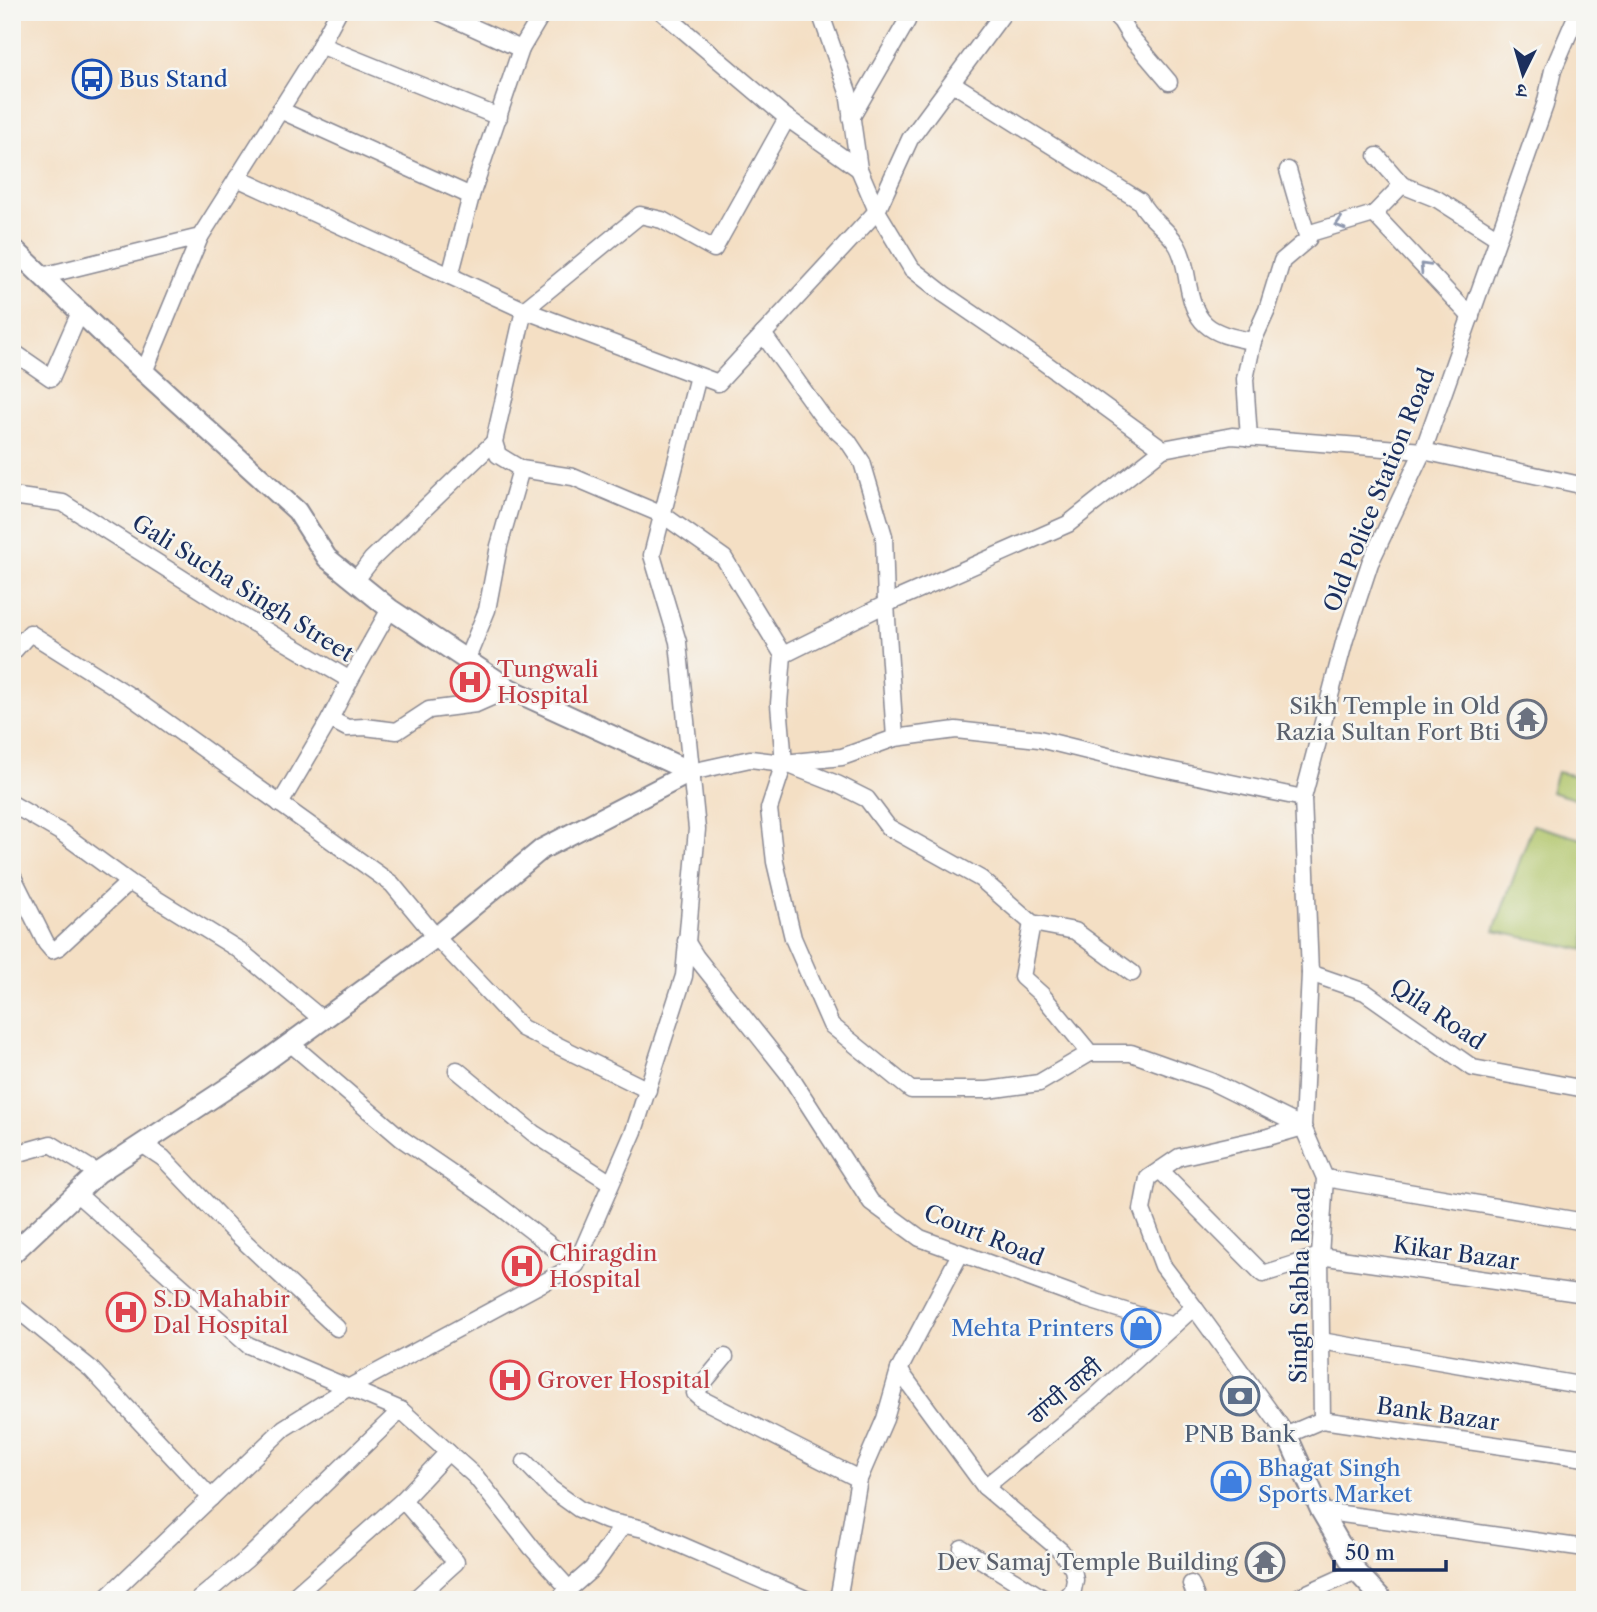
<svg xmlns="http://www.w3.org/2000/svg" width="1597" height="1612" viewBox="0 0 1597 1612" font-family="'Libre Caslon Text','Noto Serif Devanagari','Noto Sans Gurmukhi',serif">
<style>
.green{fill:#b0c569;stroke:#667a64;stroke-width:2}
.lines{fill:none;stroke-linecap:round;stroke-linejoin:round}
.minor-casing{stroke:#888791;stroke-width:19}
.tertiary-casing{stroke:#888791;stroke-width:23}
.minor{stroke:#fff;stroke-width:16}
.tertiary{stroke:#fff;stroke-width:19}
.oneway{stroke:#8d97ae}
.labels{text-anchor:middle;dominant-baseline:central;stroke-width:5;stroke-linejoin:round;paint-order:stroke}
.transit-label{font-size:23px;fill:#164399;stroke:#f6f6f2;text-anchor:start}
.street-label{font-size:23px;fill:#1b2f5e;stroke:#f6f6f2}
.health-label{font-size:23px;fill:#be3a42;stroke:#f6f6f2;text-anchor:start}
.worship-label{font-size:23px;fill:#5b616d;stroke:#f6f6f2;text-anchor:end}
.shop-label{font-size:23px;fill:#366cbe;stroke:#f6f6f2;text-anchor:end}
.service-label{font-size:23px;fill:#4e5e75;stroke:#f6f6f2}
</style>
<rect width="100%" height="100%" fill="#f6f6f2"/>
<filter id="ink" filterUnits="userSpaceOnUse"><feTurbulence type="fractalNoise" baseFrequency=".0143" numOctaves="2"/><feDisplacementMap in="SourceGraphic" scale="14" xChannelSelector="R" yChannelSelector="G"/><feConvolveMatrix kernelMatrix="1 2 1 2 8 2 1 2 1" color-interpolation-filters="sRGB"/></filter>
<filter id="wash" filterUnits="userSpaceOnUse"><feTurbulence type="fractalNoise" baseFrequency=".00686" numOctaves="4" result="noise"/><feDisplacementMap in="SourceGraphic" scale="28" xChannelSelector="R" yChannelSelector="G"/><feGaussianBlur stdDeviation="1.57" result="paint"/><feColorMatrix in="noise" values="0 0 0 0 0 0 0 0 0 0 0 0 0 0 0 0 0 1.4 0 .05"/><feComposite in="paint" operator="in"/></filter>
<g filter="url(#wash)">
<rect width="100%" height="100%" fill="#f4dfc4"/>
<!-- green -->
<g class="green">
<polygon points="1585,747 1585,802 1551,792 1557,772 1576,776"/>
<polygon points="1533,825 1585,840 1585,950 1494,931"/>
</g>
</g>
<g filter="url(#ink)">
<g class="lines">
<defs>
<g id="minor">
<polyline points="439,12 521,49"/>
<polyline points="662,12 787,118 859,169"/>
<polyline points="820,12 848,92 859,169 877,211 912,269 944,294 1042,361 1163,449 1232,436 1423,451 1585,486"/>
<polyline points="1112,12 1121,21 1130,36 1169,82"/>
<polyline points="320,45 499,117"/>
<path d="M 952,83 L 1140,201 C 1148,218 1165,227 1175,242 C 1182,251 1185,266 1187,278 C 1194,324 1207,334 1253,341"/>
<polyline points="280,110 471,196"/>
<polyline points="851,118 907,21 908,12"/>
<polyline points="1377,156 1402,185 1437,199 1498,238"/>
<polyline points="237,178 524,310 718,383 877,211 910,139 1004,12"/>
<polyline points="1402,185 1374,214 1471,317"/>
<polyline points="1307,234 1374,214"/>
<polyline points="42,276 200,237 315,55 338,12"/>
<polyline points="450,276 471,196 521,49 543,12"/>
<polyline points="763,334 824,419 848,441 862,462 884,536 886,604 895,738"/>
<polyline points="12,351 51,378 80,312"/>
<polyline points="144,372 200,237"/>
<polyline points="1249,438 1245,379 1253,341 1267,310 1282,261 1308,239 1288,170"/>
<polyline points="12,496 63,503 243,617 350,680 330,719 347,728 365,727 397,731 429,710 476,704 510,689"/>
<polyline points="355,581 372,559 494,442"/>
<polyline points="12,653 30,633 130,696 392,884 436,937 522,1028 648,1090"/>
<polyline points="783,655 724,558 663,515 573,477 521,469 498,455 494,442 524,310 640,215 662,220 714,249 787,118"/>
<polyline points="466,661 487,610 499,546 521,469"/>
<polyline points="350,680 390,609"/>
<polyline points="784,763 842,757 895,738 956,730 1039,739 1140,764 1303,798"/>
<polyline points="691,772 750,759 784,763 837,784 867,799 888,827 981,879 1032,923 1075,931 1132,973"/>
<polyline points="12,804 62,833 129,882 239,950 323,1020"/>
<polyline points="280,804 330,719"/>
<polyline points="12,875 46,943 52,950 59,947 129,882"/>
<polyline points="1032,923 1022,977 1042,995 1090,1053 1131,1053 1210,1081 1303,1127"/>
<polyline points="686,941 696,957 788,1073 871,1202 920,1238 1086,1299 1173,1326 1194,1307 1287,1435 1322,1420 1585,1458"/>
<polyline points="1310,973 1365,992 1473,1068 1585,1089"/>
<polyline points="290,1043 402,1139 494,1202 576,1265"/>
<polyline points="1090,1053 1039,1083 988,1090 911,1090 831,1025 793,938 775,862 769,809 784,763 779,704 783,655 886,604 1068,524 1163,449"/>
<polyline points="457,1070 533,1133 611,1183"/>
<polyline points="142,1144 163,1158 231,1229 337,1328"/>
<polyline points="12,1155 51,1144 98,1173"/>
<polyline points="1160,1170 1263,1274 1320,1256 1585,1294"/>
<polyline points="1325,1178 1585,1222"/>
<polyline points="76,1193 248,1345 401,1410 476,1477 532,1548 569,1589 558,1600"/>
<polyline points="12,1305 91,1369 211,1498"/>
<polyline points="1194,1307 1163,1266 1142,1210 1148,1178 1179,1157 1268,1137 1303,1127"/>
<polyline points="1321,1341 1585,1386"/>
<polyline points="725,1357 695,1393 703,1400 859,1479"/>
<polyline points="899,1370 985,1487 1061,1551 1073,1569 1075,1580 1073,1590 1064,1600"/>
<polyline points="1322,1420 1320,1256 1325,1178 1303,1127 1310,973 1303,798 1345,639 1370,563 1423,451 1545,105 1553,70 1578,12"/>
<polyline points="525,1462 551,1489 579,1509 607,1521 644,1529 808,1600"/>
<polyline points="985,1487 1093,1399 1173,1326"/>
<polyline points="403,1500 456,1562 414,1600"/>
<polyline points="1321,1511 1585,1548"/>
<polyline points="962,1548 1046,1600"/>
<polyline points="1191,1584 1197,1600"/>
<polyline points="569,1589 592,1569 623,1525"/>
<polyline points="104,1600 284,1428 346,1389 576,1265 634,1131 684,976 697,829 678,642 652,555 698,376"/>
<polyline points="198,1600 247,1559 401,1410"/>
<polyline points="290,1600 403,1500 448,1452"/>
<polyline points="838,1600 859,1479 885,1419 899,1370 960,1254"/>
<polyline points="1292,1600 1356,1571"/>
</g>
<g id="tertiary">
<polyline points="12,247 109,340 297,511 327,558 390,609 510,689 691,772"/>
<polyline points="12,1254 98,1173 244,1077 436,937 542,849 691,772"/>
<polyline points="1287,1435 1321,1511 1356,1571 1383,1600"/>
</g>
</defs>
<!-- minor casing -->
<use href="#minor" class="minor-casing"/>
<!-- tertiary casing -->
<use href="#tertiary" class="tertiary-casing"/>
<!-- minor -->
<use href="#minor" class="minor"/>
<!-- tertiary -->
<use href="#tertiary" class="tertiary"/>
</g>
<!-- one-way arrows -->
<defs><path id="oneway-chevron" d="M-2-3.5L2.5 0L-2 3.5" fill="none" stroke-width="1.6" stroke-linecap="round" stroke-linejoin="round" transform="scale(1.75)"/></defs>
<g class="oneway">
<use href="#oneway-chevron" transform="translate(1340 224) rotate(163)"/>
<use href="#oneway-chevron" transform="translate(1424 267) rotate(-133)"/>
</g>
</g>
<!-- icons -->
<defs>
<symbol id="bus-ring" viewBox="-11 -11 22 22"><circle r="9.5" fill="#f6f6f2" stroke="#1a4fb4" stroke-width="1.5"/><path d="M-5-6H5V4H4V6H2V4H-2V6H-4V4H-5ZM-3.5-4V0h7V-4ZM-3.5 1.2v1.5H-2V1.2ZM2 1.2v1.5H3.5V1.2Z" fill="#1a4fb4"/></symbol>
<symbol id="hospital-ring" viewBox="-11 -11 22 22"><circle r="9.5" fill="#f6f6f2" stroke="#e0444e" stroke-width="1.5"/><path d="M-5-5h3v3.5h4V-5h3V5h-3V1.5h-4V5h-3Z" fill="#e0444e"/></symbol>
<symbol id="temple-ring" viewBox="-11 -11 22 22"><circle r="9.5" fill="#f6f6f2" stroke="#6b7280" stroke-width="1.5"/><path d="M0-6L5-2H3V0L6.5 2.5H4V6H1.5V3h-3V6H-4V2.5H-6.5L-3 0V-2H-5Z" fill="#6b7280"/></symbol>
<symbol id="shop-ring" viewBox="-11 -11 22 22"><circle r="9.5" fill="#f6f6f2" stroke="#3f7fe0" stroke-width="1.5"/><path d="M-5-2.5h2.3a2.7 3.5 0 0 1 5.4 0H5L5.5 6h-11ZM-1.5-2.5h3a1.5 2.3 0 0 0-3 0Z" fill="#3f7fe0"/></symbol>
<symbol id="bank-ring" viewBox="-11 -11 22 22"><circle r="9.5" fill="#f6f6f2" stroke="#5c6f8a" stroke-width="1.5"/><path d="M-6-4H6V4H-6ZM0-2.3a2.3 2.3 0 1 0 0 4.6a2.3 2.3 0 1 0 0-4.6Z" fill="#5c6f8a"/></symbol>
</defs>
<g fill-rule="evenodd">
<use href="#bus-ring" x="70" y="57" width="44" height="44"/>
<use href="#hospital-ring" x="448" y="660" width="44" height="44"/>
<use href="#temple-ring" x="1505" y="697" width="44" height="44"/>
<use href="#hospital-ring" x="500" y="1244" width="44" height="44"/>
<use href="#hospital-ring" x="104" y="1290" width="44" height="44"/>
<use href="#shop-ring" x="1119" y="1306" width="44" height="44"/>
<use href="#hospital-ring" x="488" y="1358" width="44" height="44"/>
<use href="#bank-ring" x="1218" y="1374" width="44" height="44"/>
<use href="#shop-ring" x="1209" y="1459" width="44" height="44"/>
<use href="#temple-ring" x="1243" y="1540" width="44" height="44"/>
</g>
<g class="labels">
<!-- transit labels -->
<g class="transit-label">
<text x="119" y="79">Bus Stand</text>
</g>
<!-- street labels -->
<g class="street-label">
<text transform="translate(1379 490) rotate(-68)">Old Police Station Road</text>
<text transform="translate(243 588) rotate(32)">Gali Sucha Singh Street</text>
<text transform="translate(1438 1014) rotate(34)">Qila Road</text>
<text transform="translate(984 1235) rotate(22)">Court Road</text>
<text transform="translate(1456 1253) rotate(8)">Kikar Bazar</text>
<text transform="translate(1300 1285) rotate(-89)">Singh Sabha Road</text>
<text transform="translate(1065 1391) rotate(-40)">ਗਾਂਧੀ ਗਲੀ</text>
<text transform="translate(1438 1414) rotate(8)">Bank Bazar</text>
</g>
<!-- health labels -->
<g class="health-label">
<text x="497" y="669">Tungwali<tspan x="497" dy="26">Hospital</tspan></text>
<text x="549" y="1253">Chiragdin<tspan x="549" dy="26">Hospital</tspan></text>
<text x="153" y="1299">S.D Mahabir<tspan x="153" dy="26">Dal Hospital</tspan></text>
<text x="537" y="1380">Grover Hospital</text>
</g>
<!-- worship labels -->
<g class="worship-label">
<text x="1500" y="706">Sikh Temple in Old<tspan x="1500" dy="26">Razia Sultan Fort Bti</tspan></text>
<text x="1238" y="1562">Dev Samaj Temple Building</text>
</g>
<!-- shop labels -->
<g class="shop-label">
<text x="1114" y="1328">Mehta Printers</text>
<text x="1258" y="1468" text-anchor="start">Bhagat Singh<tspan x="1258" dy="26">Sports Market</tspan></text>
</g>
<!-- service labels -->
<g class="service-label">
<text x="1240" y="1434">PNB Bank</text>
</g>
</g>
<!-- margin -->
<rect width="1597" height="1612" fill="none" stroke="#f6f6f2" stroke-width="42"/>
<!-- north arrow -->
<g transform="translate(1523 74) rotate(185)" stroke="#f6f6f2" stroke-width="5" paint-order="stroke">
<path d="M0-5L12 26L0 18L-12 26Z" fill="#1b2f5e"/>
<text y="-10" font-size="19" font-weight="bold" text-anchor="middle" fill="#1b2f5e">उ</text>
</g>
<!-- scale -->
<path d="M1334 1560v10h112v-10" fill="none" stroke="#1b2f5e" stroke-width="3.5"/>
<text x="1345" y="1560" font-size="21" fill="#1b2f5e" stroke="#f6f6f2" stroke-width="5" paint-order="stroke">50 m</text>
</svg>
